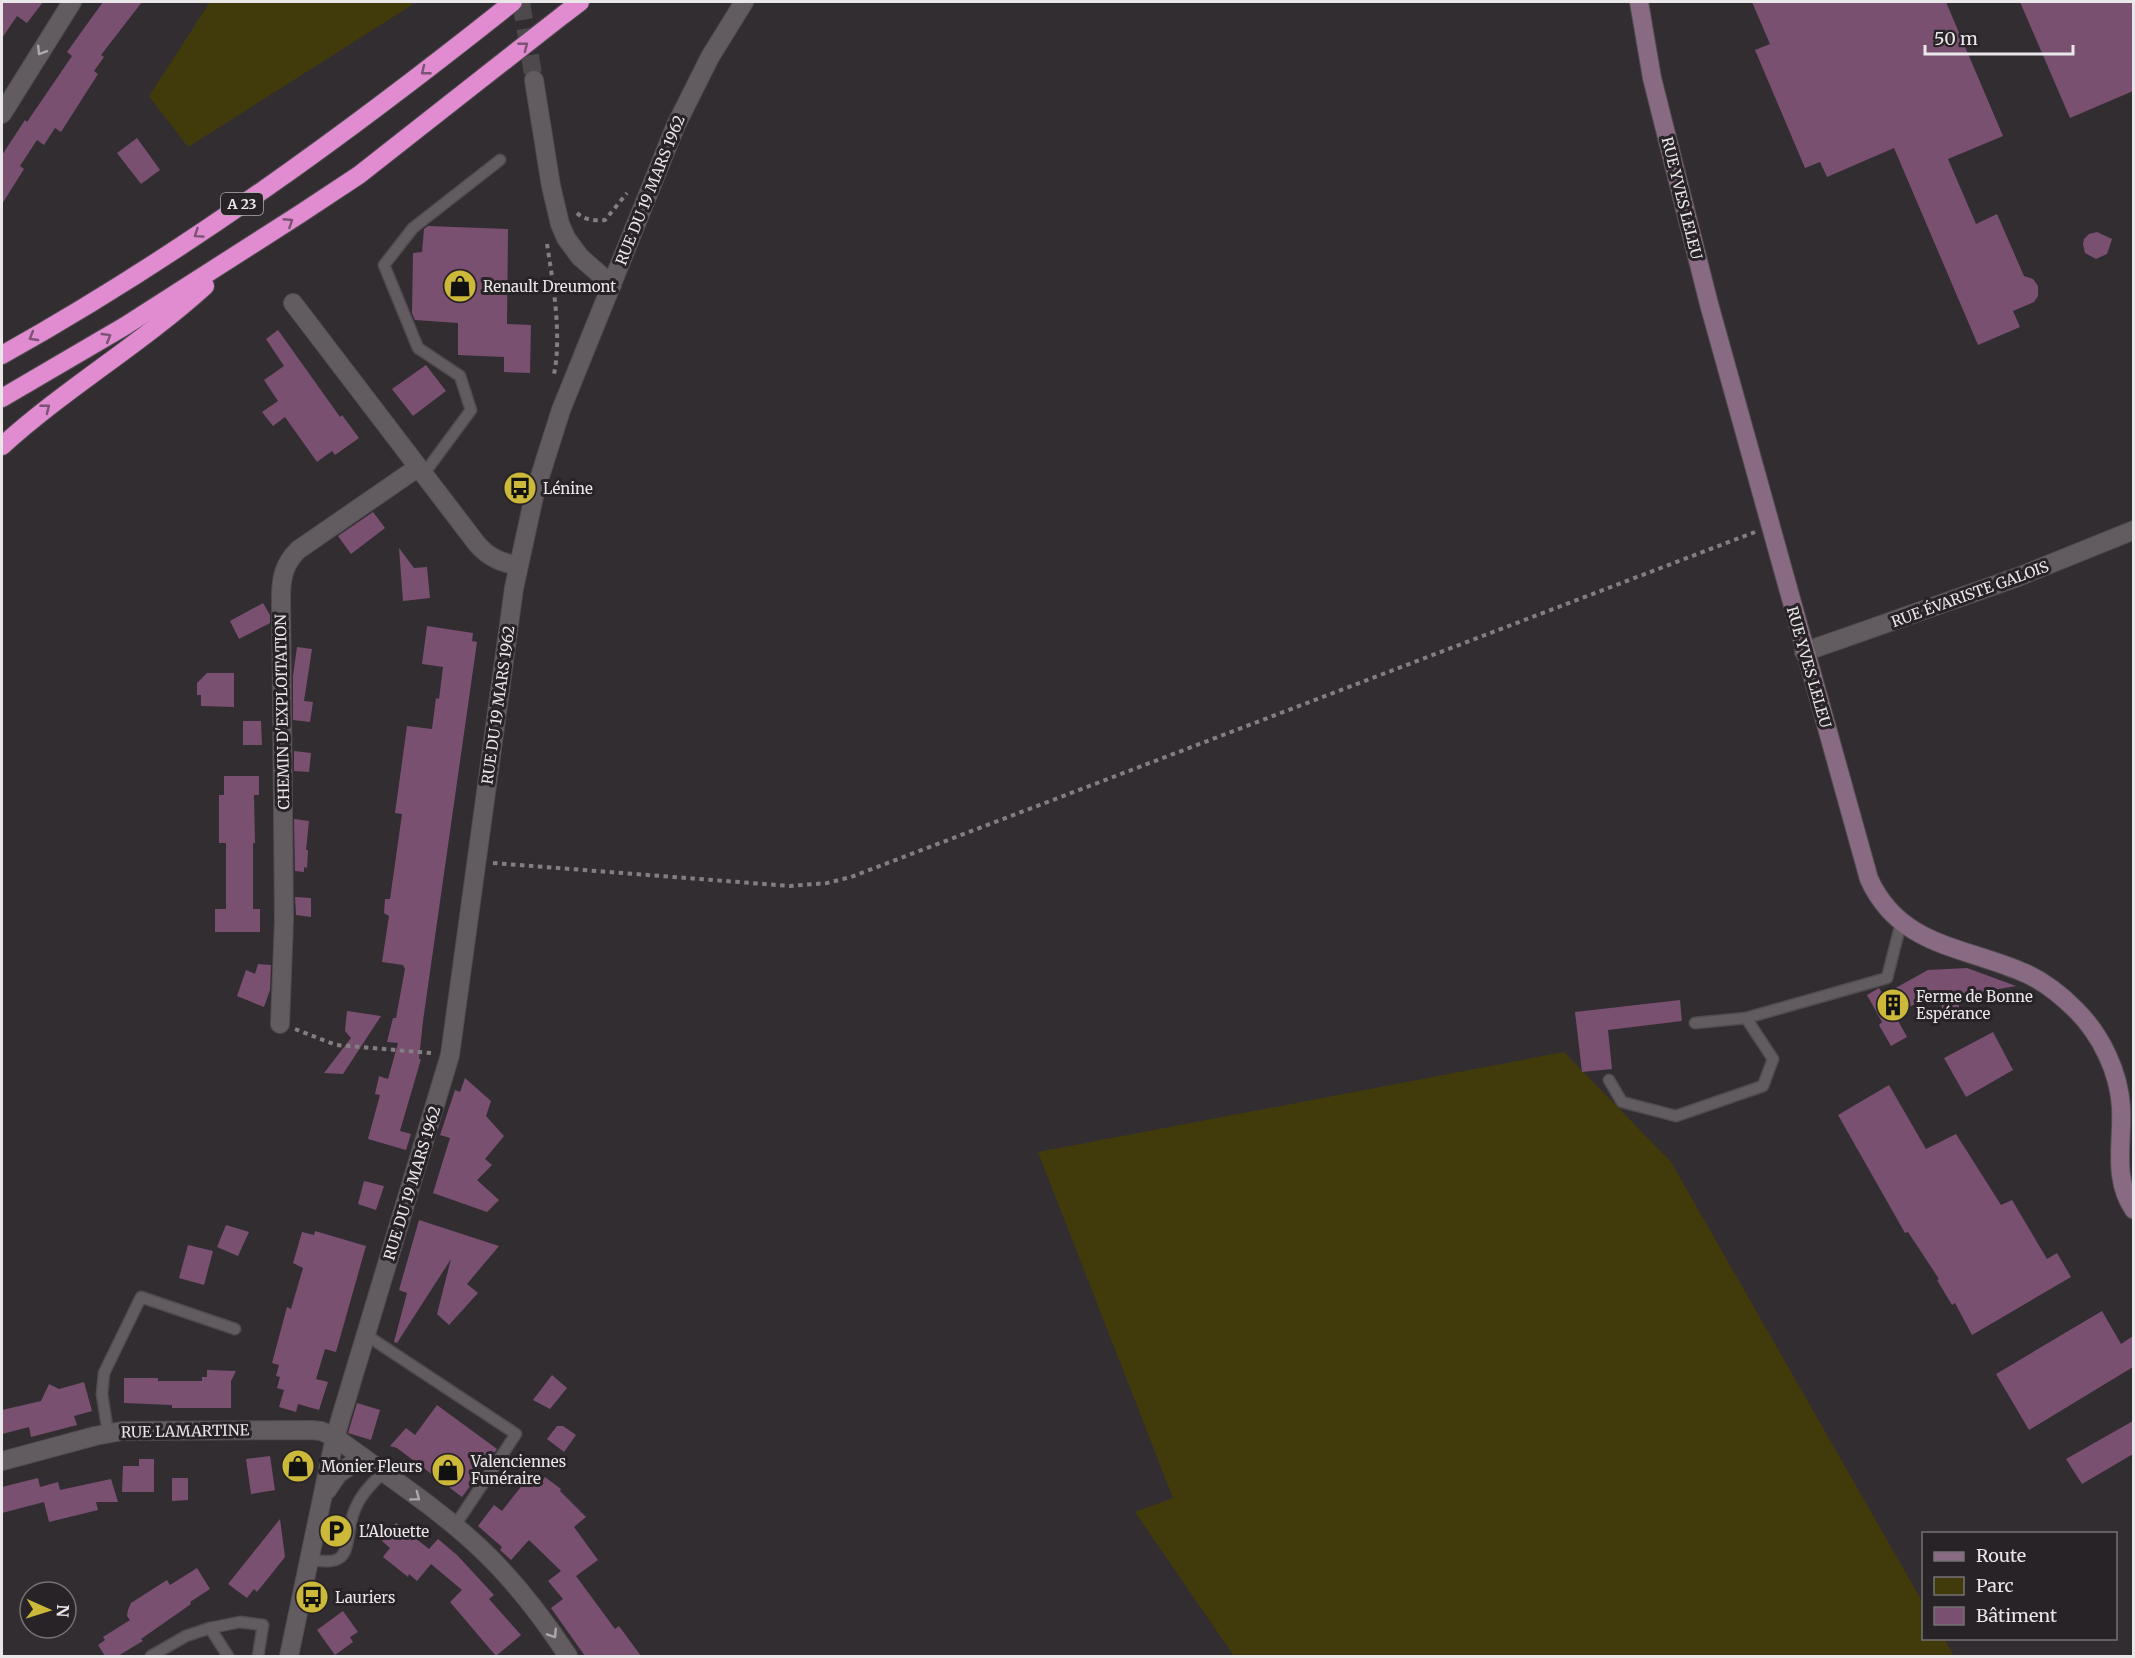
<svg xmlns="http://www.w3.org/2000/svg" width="2135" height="1658" viewBox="0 0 2135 1658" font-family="Merriweather,serif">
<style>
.green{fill:#413b0c}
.building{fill:#7a5071}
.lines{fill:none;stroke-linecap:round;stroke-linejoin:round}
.street-tunnel{stroke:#4e494d;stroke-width:18;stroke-dasharray:18 9;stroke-linecap:butt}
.lane-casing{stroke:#504c4f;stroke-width:13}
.street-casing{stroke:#504c4f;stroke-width:20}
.secondary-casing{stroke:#504c4f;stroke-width:20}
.highway-casing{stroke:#504c4f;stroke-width:20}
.path{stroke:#827e81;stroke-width:4;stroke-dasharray:4.5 4.5;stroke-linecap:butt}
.lane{stroke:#625c60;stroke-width:10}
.street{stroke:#625c60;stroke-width:18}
.secondary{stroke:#886a82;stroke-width:18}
.highway{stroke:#e18cd0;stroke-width:18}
.highway-bridge-casing{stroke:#504c4f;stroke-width:20;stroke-linecap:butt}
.highway-bridge{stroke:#e18cd0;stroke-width:18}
.oneway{stroke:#7b5273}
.oneway2{stroke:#ada8ab}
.labels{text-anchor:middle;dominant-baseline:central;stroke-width:6;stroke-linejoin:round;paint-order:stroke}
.shield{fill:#282327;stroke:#b0acaf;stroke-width:1.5}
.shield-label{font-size:14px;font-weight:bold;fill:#eae7e9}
.street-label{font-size:15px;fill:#eae7e9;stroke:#282327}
.poi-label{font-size:15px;fill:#eae7e9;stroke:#282327;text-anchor:start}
</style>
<rect width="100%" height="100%" fill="#322d31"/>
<!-- green -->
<g class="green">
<polygon points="210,2 410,2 412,5 188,147 149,96"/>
<polygon points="1564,1052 1671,1162 1923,1603 1924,1638 1944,1639 1954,1656 1234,1656 1135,1512 1173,1498 1038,1152"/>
</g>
<!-- building -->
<g class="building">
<polygon points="2,2 43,2 27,23 17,16 2,38"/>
<polygon points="103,2 142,2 101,55 104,57 94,71 98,74 61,132 55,128 44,145 37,140 20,166 24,169 2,204 2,155 25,120 27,122 72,56 67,52"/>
<polygon points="1752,2 1946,2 2003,136 1948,159 1976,224 1997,214 2024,276 2033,279 2038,286 2038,296 2034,302 2013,311 2020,327 1978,345 1894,148 1827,177 1820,162 1805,168 1755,50 1770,44"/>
<polygon points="2020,2 2133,2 2133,91 2070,118"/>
<polygon points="137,138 160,170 141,184 117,153"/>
<polygon points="428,226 508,229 507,324 531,325 530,373 504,372 504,357 458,355 458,323 415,320 412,313 413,253 422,252 424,229"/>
<polygon points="2097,232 2112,239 2107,254 2096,259 2085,253 2083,244 2084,239 2089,234"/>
<polygon points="278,330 340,417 342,415 359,438 335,455 332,451 317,462 285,417 273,426 262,412 278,401 264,380 284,366 266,339"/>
<polygon points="426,365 446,391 413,416 392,389"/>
<polygon points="373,512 385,528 351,554 338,536"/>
<polygon points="399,548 414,568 427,567 430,598 403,601"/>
<polygon points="263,603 270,615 270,623 239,639 230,621"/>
<polygon points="427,626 473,633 472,641 477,642 423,1021 419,1059 421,1059 400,1131 411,1134 406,1150 368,1139 380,1095 375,1094 379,1076 388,1079 398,1043 387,1042 393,1018 396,1018 405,969 403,965 382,962 389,916 384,913 385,899 390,899 402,814 395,813 407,726 432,729 436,698 439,699 443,667 422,664"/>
<polygon points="297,647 312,649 304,701 313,702 310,722 293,720 293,676"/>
<polygon points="207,673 234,673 234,707 201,706 201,695 197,695 197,683"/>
<polygon points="243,721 261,721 262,745 243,745"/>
<polygon points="294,751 311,753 309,772 294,771"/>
<polygon points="224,776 259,776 259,795 254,795 255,843 253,843 253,909 260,909 260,932 215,932 215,909 226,909 226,843 219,843 219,795 224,795"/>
<polygon points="294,819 309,821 306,850 308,850 307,868 304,867 304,872 295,871"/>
<polygon points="295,897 311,898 311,917 296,915"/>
<polygon points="258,964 271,965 270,990 264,1007 237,996 246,970 255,974"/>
<polygon points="1967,968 2016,986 1958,996 1959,1008 1942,1009 1940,990 1895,1015 1907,1037 1891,1046 1879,1025 1882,1022 1867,995 1879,988 1883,995 1928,970"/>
<polygon points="1680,1000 1682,1021 1608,1030 1612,1069 1582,1072 1575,1012"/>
<polygon points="347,1011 381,1016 343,1074 324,1073 351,1038 345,1031"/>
<polygon points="1993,1032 2013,1070 1966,1097 1944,1058"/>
<polygon points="465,1078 491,1101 486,1116 504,1136 485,1159 492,1165 477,1180 499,1200 487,1212 433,1193 450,1138 440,1135 455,1090 460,1092"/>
<polygon points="1889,1085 1926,1149 1956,1134 2001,1205 2012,1200 2047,1259 2057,1253 2071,1277 1972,1335 1955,1303 1952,1305 1937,1280 1939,1279 1908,1232 1905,1233 1838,1115"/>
<polygon points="364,1181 384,1186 376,1210 358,1204"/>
<polygon points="419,1220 499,1246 467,1284 478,1293 449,1325 437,1314 451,1259 397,1343 394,1342 407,1293 399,1290"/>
<polygon points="226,1225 249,1232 238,1256 217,1247"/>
<polygon points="315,1231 366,1246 336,1352 325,1349 316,1379 328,1382 319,1410 298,1404 296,1412 279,1407 284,1390 277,1388 280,1377 276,1376 279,1365 272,1363 287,1307 291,1309 303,1268 293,1263 302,1232 314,1235"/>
<polygon points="188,1245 213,1251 204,1285 179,1278"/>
<polygon points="2102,1311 2121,1344 2133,1336 2133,1367 2029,1430 1996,1374"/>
<polygon points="207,1370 236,1371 231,1381 231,1408 172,1408 172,1405 124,1403 124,1378 158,1378 158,1381 202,1381 202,1377 207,1377"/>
<polygon points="552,1375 567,1388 550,1409 533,1400"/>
<polygon points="84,1382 92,1411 74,1416 77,1425 31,1437 29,1427 2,1434 2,1410 41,1401 49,1384 59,1389"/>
<polygon points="357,1403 380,1410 371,1440 348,1433"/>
<polygon points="437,1405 497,1449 462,1497 397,1448 390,1446 406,1428 415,1435"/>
<polygon points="2133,1421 2133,1454 2082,1484 2066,1459"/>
<polygon points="557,1426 563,1426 576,1435 564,1452 547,1439"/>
<polygon points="270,1456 275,1490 251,1494 246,1459"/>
<polygon points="139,1459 154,1459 154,1492 122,1492 123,1466 139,1466"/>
<polygon points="531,1474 541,1482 545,1477 561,1489 560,1491 586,1517 574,1527 598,1560 576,1576 615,1629 619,1626 641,1656 585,1656 551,1608 563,1599 548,1581 561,1571 529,1540 511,1560 500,1550 502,1547 478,1526 494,1505 502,1511"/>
<polygon points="38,1478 40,1487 58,1482 60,1490 111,1479 118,1502 96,1502 98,1510 49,1522 44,1502 2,1513 2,1487"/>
<polygon points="172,1478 188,1478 188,1500 172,1501"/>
<polygon points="280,1519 285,1557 257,1592 254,1589 247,1598 228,1584"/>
<polygon points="396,1523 429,1549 438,1539 457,1555 494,1595 489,1599 521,1635 496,1656 450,1602 462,1590 431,1564 417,1581 409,1574 408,1577 383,1557 390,1548 382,1541"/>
<polygon points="197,1568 210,1589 190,1602 191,1604 141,1639 143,1641 136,1645 118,1656 105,1656 98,1645 105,1640 103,1637 130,1620 127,1616 128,1610 131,1603 167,1580 170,1585"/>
<polygon points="343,1611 358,1632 350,1637 353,1642 335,1655 317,1630"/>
</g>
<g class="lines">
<!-- street-tunnel -->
<polyline class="street-tunnel" points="521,2 534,80"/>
<defs>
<g id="lane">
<polyline points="423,475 471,410 460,376 418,348 384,265 413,228 500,160"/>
<polyline points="1695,1023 1746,1018"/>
<polyline points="1609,1080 1622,1102 1676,1116 1763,1086 1773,1059 1746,1018 1887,978 1901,923"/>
<polyline points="366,1335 516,1434 454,1527"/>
<polyline points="108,1433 102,1394 104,1373 141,1297 235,1329"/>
<path d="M 309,1559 C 358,1570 342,1540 355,1509 C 361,1494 372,1484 383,1472"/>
<polyline points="210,1628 240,1622 263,1625 258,1656"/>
<polyline points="151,1656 186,1636 210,1628 228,1656"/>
</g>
<g id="street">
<polyline points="534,80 551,186 560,224 566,238 580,257 612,285"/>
<polyline points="2,114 72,2"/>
<path d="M 293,303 L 477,544 C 489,558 501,562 518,566"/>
<polyline points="1804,652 2018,577 2134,530"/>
<path d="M 280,1024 L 284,920 L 281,598 C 281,578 284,564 298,550 L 417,468"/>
<path d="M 2,1461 L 95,1436 L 122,1431 L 312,1430 L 321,1431 L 335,1437 C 384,1474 437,1507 481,1549 C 515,1581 543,1618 568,1656"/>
<polyline points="327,1490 338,1474 362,1457"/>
<polyline points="289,1656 335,1437 450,1055 514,588 535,492 561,410 676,125 710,57 744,2"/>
</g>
<path id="secondary" d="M 1639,2 L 1652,78 L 1709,304 L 1869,879 C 1899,945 1960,946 2020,971 C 2041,979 2060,994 2076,1010 C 2101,1035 2119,1072 2121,1107 C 2123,1143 2112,1178 2134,1210"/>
<g id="highway">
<polyline points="563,15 580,2"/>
<path d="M 2,355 C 183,254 351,131 513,2"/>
<polyline points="2,398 125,326 300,214 359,175 485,76"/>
<path d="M 2,446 C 66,388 141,344 205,286"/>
</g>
</defs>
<!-- lane casing -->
<use href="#lane" class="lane-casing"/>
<!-- street casing -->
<use href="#street" class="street-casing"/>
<!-- secondary casing -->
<use href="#secondary" class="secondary-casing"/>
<!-- highway casing -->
<use href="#highway" class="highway-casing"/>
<!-- path -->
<g class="path">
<path d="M 577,213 C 584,220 595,221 605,220 L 627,193"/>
<path d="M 547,244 C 553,282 562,337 554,374"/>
<polyline points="493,863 790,886 827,883 851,877 1755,532"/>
<polyline points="295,1029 336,1045 431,1053"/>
</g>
<!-- lane -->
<use href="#lane" class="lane"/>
<!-- street -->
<use href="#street" class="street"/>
<!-- secondary -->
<use href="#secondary" class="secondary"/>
<!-- highway -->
<use href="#highway" class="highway"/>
<defs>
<polyline id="highway-bridge" points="485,76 563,15"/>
</defs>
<!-- highway-bridge casing -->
<use href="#highway-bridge" class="highway-bridge-casing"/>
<!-- highway-bridge -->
<use href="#highway-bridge" class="highway-bridge"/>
</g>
<!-- one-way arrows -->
<defs><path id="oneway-chevron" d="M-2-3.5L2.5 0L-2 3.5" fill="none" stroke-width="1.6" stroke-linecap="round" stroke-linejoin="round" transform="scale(1.5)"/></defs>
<g class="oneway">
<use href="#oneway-chevron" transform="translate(524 46) rotate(-38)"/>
<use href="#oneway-chevron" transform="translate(425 71) rotate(142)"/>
<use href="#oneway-chevron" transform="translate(289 222) rotate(-33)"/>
<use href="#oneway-chevron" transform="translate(198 234) rotate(146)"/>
<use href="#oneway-chevron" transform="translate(33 337) rotate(150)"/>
<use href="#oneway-chevron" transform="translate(107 337) rotate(-31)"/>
<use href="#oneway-chevron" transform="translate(46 408) rotate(-38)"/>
</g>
<g class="oneway2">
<use href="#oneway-chevron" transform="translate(41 51) rotate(122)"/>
<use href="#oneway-chevron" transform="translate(416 1497) rotate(37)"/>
<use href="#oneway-chevron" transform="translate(553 1634) rotate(57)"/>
</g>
<!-- icons -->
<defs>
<symbol id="shop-disc" viewBox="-11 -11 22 22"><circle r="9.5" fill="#ccb939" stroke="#282327"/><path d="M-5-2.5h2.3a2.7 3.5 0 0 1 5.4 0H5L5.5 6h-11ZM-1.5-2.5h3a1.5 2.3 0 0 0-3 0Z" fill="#111"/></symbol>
<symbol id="bus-disc" viewBox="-11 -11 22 22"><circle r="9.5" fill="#ccb939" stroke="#282327"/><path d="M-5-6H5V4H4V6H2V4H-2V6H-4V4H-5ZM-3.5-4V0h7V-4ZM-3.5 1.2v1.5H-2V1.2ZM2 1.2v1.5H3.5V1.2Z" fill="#111"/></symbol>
<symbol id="building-disc" viewBox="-11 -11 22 22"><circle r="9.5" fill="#ccb939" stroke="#282327"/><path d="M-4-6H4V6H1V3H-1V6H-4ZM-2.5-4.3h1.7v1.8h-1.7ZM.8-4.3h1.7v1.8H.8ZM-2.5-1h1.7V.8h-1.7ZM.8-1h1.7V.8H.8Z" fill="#111"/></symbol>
<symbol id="parking-disc" viewBox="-11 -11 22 22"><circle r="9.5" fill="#ccb939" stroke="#282327"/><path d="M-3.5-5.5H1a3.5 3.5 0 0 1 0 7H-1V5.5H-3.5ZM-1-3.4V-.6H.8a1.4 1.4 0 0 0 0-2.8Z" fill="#111"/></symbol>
</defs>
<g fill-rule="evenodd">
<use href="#shop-disc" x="441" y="267" width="38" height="38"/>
<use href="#bus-disc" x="501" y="469" width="38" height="38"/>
<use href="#building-disc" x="1874" y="986" width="38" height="38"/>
<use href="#shop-disc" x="279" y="1447" width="38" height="38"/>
<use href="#shop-disc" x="429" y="1451" width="38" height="38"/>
<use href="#parking-disc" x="317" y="1512" width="38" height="38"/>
<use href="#bus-disc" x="293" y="1578" width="38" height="38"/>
</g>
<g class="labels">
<!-- shield labels -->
<rect class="shield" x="221" y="193" width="42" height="22" rx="4.5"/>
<g class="shield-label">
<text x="242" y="204">A 23</text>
</g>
<!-- street labels -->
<g class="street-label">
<text transform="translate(650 190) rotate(-68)">RUE DU 19 MARS 1962</text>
<text transform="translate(1682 198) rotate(76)">RUE YVES LELEU</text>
<text transform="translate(1970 594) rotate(-20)">RUE ÉVARISTE GALOIS</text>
<text transform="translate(1809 667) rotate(74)">RUE YVES LELEU</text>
<text transform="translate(498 705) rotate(-82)">RUE DU 19 MARS 1962</text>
<text transform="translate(282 712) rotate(-91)">CHEMIN D'EXPLOITATION</text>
<text transform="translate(412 1183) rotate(-73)">RUE DU 19 MARS 1962</text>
<text transform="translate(185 1431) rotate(-1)">RUE LAMARTINE</text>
</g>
<!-- poi labels -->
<g class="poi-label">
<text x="483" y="286">Renault Dreumont</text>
<text x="543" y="488">Lénine</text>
<text x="1916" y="996">Ferme de Bonne<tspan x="1916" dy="17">Espérance</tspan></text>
<text x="471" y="1461">Valenciennes<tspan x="471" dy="17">Funéraire</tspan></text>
<text x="321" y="1466">Monier Fleurs</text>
<text x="359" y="1531">L'Alouette</text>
<text x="335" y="1597">Lauriers</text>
</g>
</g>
<!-- border -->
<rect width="2135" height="1658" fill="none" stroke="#eae7e9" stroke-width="6"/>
<!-- legend -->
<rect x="1922" y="1532" width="195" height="108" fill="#282327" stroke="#767175" stroke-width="1.5"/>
<rect x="1934" y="1552" width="30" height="9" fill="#886a82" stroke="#767175" stroke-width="1.5"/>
<text x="1976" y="1562" font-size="18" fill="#eae7e9">Route</text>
<rect x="1934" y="1577" width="30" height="18" fill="#413b0c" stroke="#767175" stroke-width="1.5"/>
<text x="1976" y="1592" font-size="18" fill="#eae7e9">Parc</text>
<rect x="1934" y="1607" width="30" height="18" fill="#7a5071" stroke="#767175" stroke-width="1.5"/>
<text x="1976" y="1622" font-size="18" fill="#eae7e9">Bâtiment</text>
<!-- north arrow -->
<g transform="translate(48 1610) rotate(93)"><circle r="28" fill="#282327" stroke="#767175" stroke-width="1.5"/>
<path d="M0-4.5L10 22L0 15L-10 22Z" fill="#ccb939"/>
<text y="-9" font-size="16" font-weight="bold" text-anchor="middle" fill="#eae7e9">N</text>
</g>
<!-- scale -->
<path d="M1925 45v9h148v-9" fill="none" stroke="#eae7e9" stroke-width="3"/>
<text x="1934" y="45" font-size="18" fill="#eae7e9" stroke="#282327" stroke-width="4.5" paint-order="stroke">50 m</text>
</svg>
